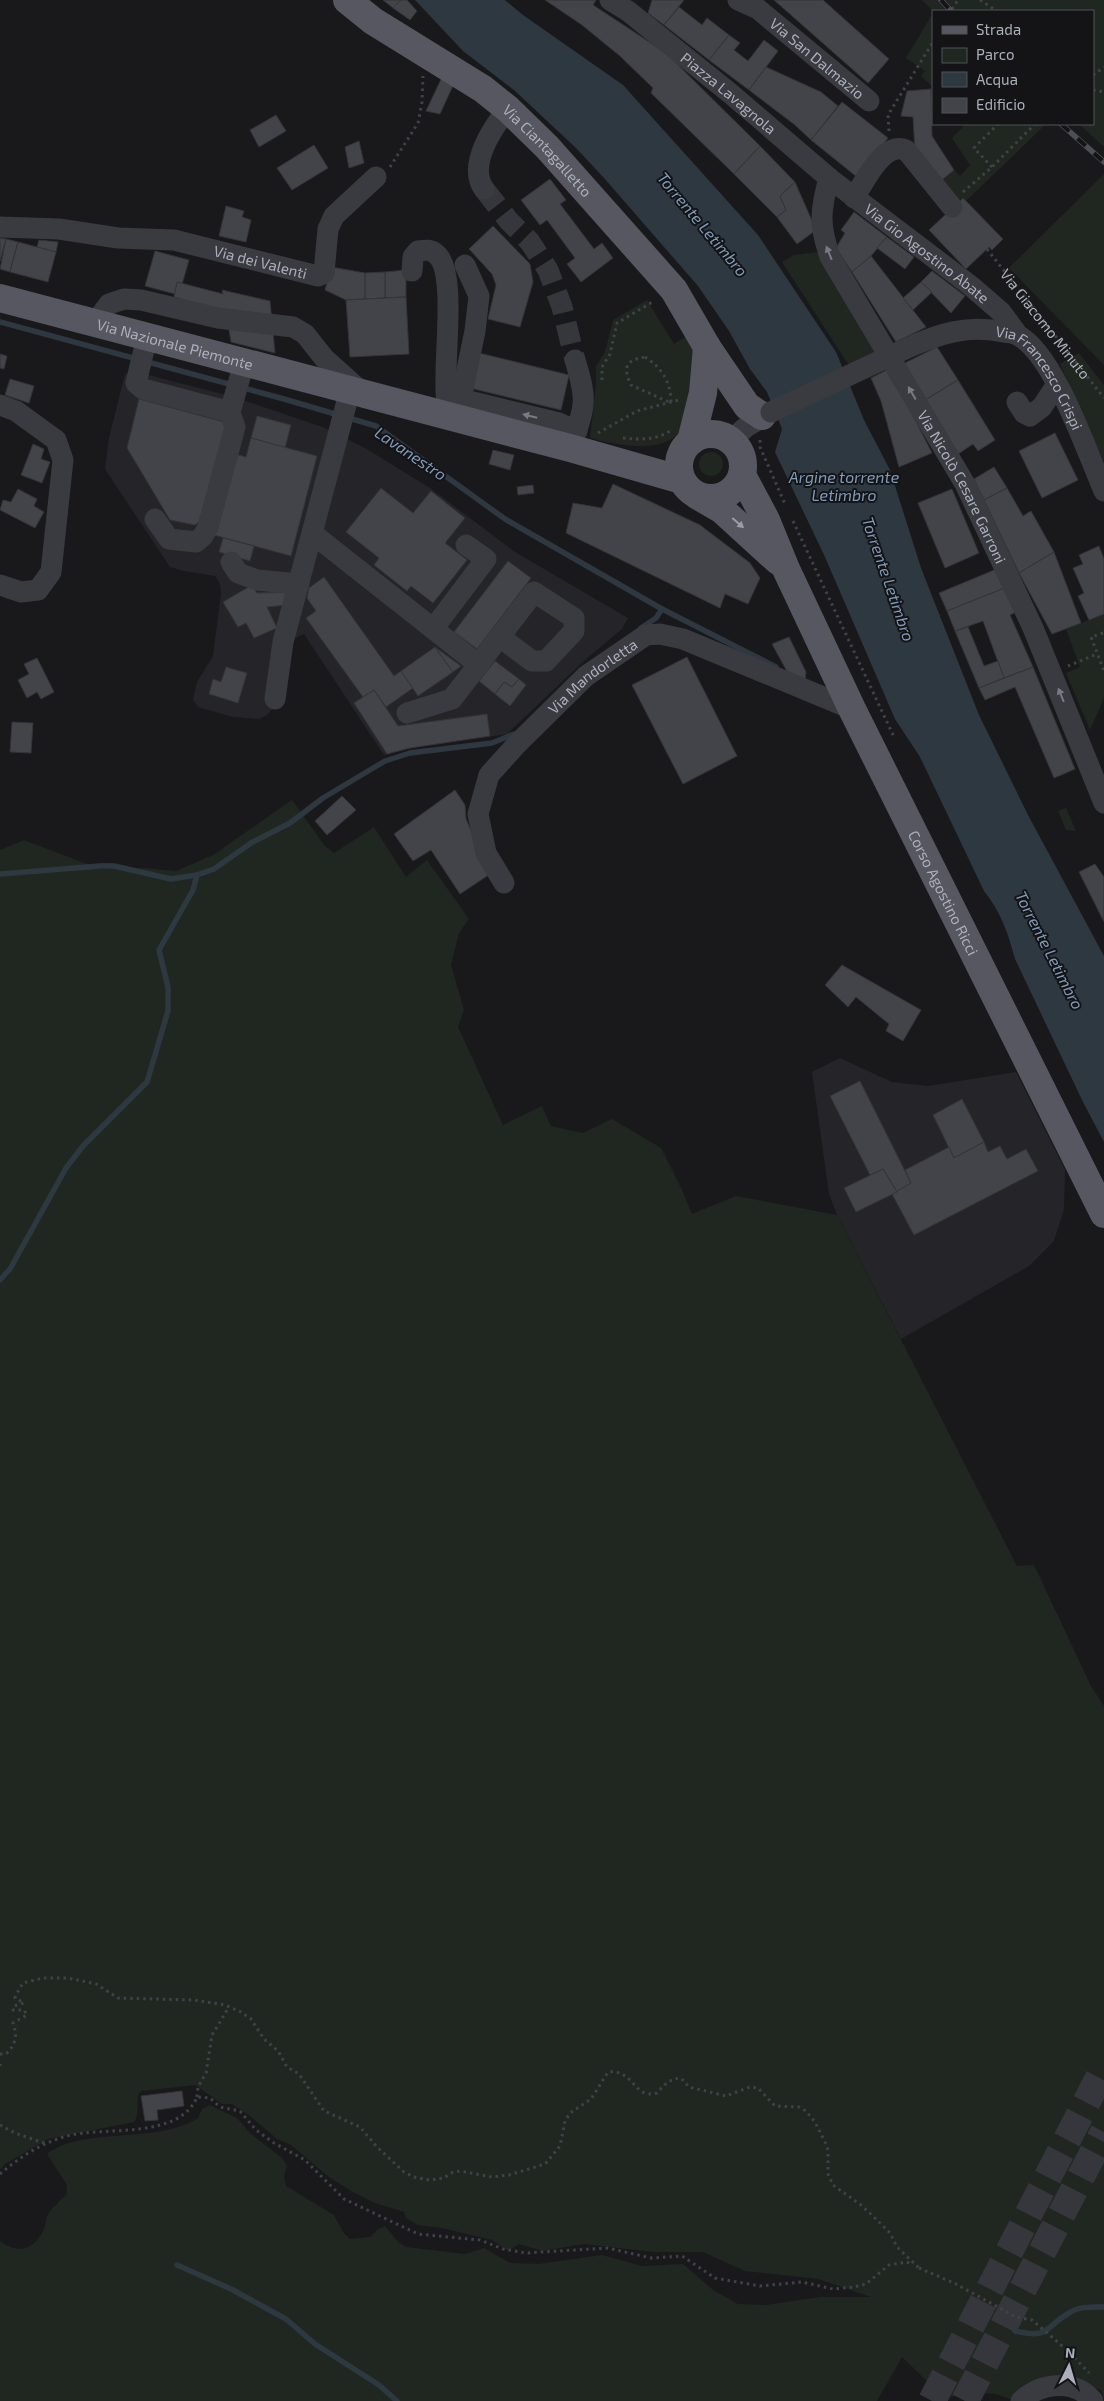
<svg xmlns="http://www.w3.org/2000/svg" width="1104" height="2401" viewBox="0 0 1104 2401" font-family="'Exo 2',sans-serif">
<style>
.built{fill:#252529}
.green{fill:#1f2720}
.water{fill:#2e3841}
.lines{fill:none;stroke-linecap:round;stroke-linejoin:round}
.stream{stroke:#2e3841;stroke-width:5.5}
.building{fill:#434449;stroke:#333338}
.minor-tunnel{stroke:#36373c;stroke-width:21;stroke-dasharray:21 11;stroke-linecap:butt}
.highway-tunnel{stroke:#36373c;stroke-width:28;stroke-dasharray:28 14;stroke-linecap:butt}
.path{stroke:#404248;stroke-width:3;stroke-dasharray:2.5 4;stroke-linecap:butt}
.minor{stroke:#3a3b41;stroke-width:21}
.major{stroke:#565760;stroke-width:28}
.rail-casing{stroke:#4d4f56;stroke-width:5.5}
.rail{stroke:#141417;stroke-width:4;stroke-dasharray:11;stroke-linecap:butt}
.minor-bridge{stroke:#3a3b41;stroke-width:21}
.oneway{fill:#787b85}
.oneway2{fill:#9a9daa}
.labels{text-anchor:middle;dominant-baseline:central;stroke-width:4;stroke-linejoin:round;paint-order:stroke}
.street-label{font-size:15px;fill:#abafbc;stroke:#141417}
.water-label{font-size:16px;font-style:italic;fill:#809bb9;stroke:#141417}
</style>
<rect width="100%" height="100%" fill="#19191c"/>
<!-- built -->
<g class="built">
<polygon points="137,372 234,397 325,428 365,448 430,488 515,552 628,618 622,629 586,659 507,734 410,748 384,755 304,634 293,639 280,700 267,715 259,719 233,717 198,707 193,700 197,682 213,656 221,593 220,584 215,576 184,571 170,567 105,469 109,438 125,374"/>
<polygon points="840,1058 892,1082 928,1086 1016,1072 1065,1170 1064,1209 1054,1241 1029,1266 901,1339 837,1215 829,1194 812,1072"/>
</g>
<!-- green -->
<g class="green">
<polygon points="922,0 1104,0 1104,147 1079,124 1093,124 1093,11 933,11"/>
<polygon points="933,13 933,87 921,76 925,71 906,58"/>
<polygon points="966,124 1046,124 966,201 962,198 955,205 937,184 954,170 960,176 970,165 952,138"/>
<polygon points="1104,174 1104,365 1009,268"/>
<polygon points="818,252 879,350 850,367 782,262 794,255"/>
<path d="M 647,300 L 674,344 L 687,336 L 693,346 L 695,357 C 692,376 691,404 685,422 C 672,458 617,445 590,438 L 596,385 L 596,366 L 605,352 L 613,320 Z"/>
<polygon points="1079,353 1104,385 1104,462 1060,364"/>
<circle cx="711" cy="464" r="12"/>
<polygon points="1104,614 1104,698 1090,730 1066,673 1080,667 1066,629"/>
<path d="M 292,800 L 325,846 L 334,853 L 374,827 L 406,877 L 427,860 L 469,919 L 459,933 L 451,965 L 464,1010 L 458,1027 L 503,1125 L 542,1106 L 551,1126 L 583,1133 L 612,1119 L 661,1148 L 682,1190 L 692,1214 L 736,1196 L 837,1215 L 1017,1566 L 1034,1565 L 1091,1686 L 1104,1706 L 1104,2400 L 1101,2390 L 1068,2379 L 1013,2400 L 996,2394 L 977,2393 L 949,2397 L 934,2388 L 902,2357 L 877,2401 L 0,2401 L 0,2241 C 16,2253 31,2252 42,2233 C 46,2228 45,2220 48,2214 C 53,2207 61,2200 67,2194 L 67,2185 L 47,2154 C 83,2126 155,2145 198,2118 L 202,2109 L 210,2105 L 237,2118 L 250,2133 L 282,2158 L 287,2166 L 284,2176 L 286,2186 L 334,2215 L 343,2232 L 350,2239 L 370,2237 L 377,2230 L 385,2226 L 398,2242 L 406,2247 L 465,2254 L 484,2248 L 510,2263 L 539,2264 L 602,2255 L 642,2266 L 683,2264 L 713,2290 L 738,2304 L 766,2305 L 820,2297 L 871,2297 L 818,2279 L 745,2271 L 703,2252 L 654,2252 L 584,2244 L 542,2251 L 519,2244 L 508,2251 L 492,2240 L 442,2228 L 417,2225 L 406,2218 L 404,2212 L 375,2203 L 353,2192 L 329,2177 L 291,2145 L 277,2139 L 250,2116 L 232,2104 L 222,2104 L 195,2085 L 142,2091 L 139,2093 C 136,2103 140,2114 134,2122 L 48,2139 L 5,2164 L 0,2170 L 0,850 L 24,840 L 100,869 L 144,868 L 176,871 L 213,855 Z"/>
<polygon points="1066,808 1076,831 1066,830 1058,811"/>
</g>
<!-- water -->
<path class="water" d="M 415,0 L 505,0 L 523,15 L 623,85 L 758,235 L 836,352 L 864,420 L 890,470 L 921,568 L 979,715 L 1028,815 L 1104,956 L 1104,1142 L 1083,1102 L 1015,959 C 1008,933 1001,912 984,891 L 920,757 L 895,719 L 825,557 L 775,452 L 782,429 L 767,392 L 750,369 L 729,331 L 698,286 L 604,178 L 576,148 L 514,90 L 463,51 Z"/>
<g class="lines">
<!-- stream -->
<g class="stream">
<polyline points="0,322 284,399 376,426 505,519 662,609 776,667"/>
<polyline points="641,628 656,618 662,609"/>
<polyline points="0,874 100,866 114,866 171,879 197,875 214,869 251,843 290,823 323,798 385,761 410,753 492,743 514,734"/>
<polyline points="0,1280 10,1269 66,1168 83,1146 147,1082 168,1011 168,987 159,950 193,890 197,875"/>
<polyline points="177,2265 231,2289 286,2319 315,2344 379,2385 397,2401"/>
<path d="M 1015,2331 C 1051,2339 1043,2328 1069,2313 C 1079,2306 1092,2307 1104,2307"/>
</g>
</g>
<!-- building -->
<g class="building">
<polygon points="383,0 401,0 393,8"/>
<polygon points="401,0 407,0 417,11 410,20 393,8"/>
<polygon points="545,0 596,0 593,5 666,53 760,146 734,174 651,93 653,88 620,56 582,25"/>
<polygon points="652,0 684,0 664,25 648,13"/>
<polygon points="774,0 823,0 889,59 868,83"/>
<polygon points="679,7 702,25 707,18 729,35 709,60 664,25"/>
<polygon points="729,35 740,43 734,50 748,61 764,40 778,51 749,90 709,60"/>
<polygon points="766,67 821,92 838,106 811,140 795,125 749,90"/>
<polygon points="444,73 456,79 440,114 426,111"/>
<polygon points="931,89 932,136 954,170 937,184 915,152 913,117 901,116 907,91"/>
<polygon points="842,102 888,138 857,177 811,140"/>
<polygon points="276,115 286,131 259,147 250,130"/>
<polygon points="359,141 364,163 349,168 345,147"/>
<polygon points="314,145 328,168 292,190 277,168"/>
<polygon points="760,146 795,182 780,196 786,210 777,217 734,174"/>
<polygon points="550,179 566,200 560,204 594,249 602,243 613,258 581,282 567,264 575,258 547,220 540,225 521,200"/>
<polygon points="795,182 816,230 797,244 777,217 786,210 780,196"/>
<polygon points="963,198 1003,239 992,250 989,247 966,269 929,230"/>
<polygon points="226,206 244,211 242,217 251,220 246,242 219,236"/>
<polygon points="854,212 887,237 871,256 852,272 836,248 845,233 841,230"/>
<polygon points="493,226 530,264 533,282 520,327 488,319 496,285 492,274 469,249"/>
<polygon points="887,237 914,257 905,269 877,248"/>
<polygon points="0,238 6,239 0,261"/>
<polygon points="6,239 18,242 10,272 0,269"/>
<polygon points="39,240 58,242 56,252 37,247"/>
<polygon points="18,242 56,252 48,282 10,272"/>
<polygon points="155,251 189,260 179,295 145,286"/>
<polygon points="871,256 926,327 896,342 852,272"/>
<polygon points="331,267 365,273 365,299 346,300 325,290"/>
<polygon points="406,270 406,297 385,298 385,272"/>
<polygon points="932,271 965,296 951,313 921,282"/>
<polygon points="385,272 385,298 365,299 365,273"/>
<polygon points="177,282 223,294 222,290 270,301 275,353 231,342 226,311 174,297"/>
<polygon points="921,282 932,292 913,310 903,298"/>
<polygon points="406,297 409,354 350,357 346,300"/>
<polygon points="937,347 958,380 925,400 903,364"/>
<polygon points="479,353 569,375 561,410 470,388"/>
<polygon points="0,354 7,356 4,369 0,368"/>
<polygon points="889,369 932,453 899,467 881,401 871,378"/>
<polygon points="10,379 34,386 29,403 5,395"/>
<polygon points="958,380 995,440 978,451 973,444 958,454 925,400"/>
<polygon points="139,399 228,423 199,522 195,525 170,520 127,448"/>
<polygon points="257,416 291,425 285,448 251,438"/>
<polygon points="1055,433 1078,480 1042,498 1019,451"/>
<polygon points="251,438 317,456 291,556 214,535 235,454 246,457"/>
<polygon points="33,444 44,449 41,459 50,462 42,483 21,475"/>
<polygon points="493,450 514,455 510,470 489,464"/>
<polygon points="994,467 1007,488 984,500 974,479"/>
<polygon points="613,484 700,525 750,563 760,578 748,604 725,594 720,608 566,533 573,503 602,508"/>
<polygon points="533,485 534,493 518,495 517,487"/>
<polygon points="381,488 413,513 431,491 465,518 445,543 467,560 433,603 411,586 407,591 374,565 379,558 346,532"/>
<polygon points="1007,488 1023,516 1031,511 1054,552 1019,573 984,500"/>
<polygon points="18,489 37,499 34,506 44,512 35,528 0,510 3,500 11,502"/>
<polygon points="952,489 979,553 945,568 918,503"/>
<polygon points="223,538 254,546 250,561 219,552"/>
<polygon points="1099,546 1104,559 1104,614 1089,620 1078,596 1084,593 1073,568 1083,564 1079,555"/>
<polygon points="1054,552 1081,623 1052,634 1019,573"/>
<polygon points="508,561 531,578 477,649 454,632"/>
<polygon points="999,568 1007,587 947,611 939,593"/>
<polygon points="324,577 394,676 401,671 413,688 386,707 374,690 363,697 306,618 316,611 307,598 309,588"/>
<polygon points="252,585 257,593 287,592 287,605 267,607 277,628 254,638 246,623 238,627 223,602"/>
<polygon points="1007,587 1018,611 1010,615 1033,667 1004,678 983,621 955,631 947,611"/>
<polygon points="968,627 984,666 998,661 1004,678 979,688 955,631"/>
<polygon points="789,637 806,672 805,680 789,675 772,644"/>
<polygon points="435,647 453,672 418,696 401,671"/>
<polygon points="435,647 439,650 461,666 453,672"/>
<polygon points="687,657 737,756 683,784 632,685"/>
<polygon points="37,658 54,692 41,699 37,692 27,698 18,680 29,674 24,664"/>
<polygon points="495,661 519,679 512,687 504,682 495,694 479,681"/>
<polygon points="226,667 247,673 238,703 209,694 213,679 221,682"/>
<polygon points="1033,667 1075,769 1054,778 1015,687 985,700 979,688"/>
<polygon points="519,679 526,685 510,706 495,694 504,682 512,687"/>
<polygon points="374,690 398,726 487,714 490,736 410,748 387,754 354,703"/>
<polygon points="12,722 33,723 31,753 10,752"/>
<polygon points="455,790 465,805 466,819 490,874 460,894 431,850 413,861 394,834"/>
<polygon points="342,796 356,810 327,835 315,821"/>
<polygon points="1095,864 1104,877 1104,922 1079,872"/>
<polygon points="842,965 921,1010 903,1041 886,1031 889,1024 856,997 848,1007 825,985"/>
<polygon points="860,1081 911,1183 897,1192 883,1169 870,1175 830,1096"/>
<polygon points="962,1099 984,1142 954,1158 933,1115"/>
<polygon points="984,1142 988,1152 1000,1146 1007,1159 1026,1149 1038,1171 914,1235 892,1194 911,1183 905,1170 949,1147 954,1158"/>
<polygon points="883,1169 897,1192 856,1212 844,1188"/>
<polygon points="182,2091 184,2106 157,2110 158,2120 145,2121 141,2096"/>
</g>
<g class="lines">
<!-- minor-tunnel -->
<polyline class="minor-tunnel" points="484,189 509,221 530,242 548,270 562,307 575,360"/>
<!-- highway-tunnel -->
<g class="highway-tunnel">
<polyline points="932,2401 1104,2068"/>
<polyline points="965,2401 1104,2132"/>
</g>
<!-- path -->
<g class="path">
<polyline points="980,0 997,11"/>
<polyline points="952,9 958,0"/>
<polyline points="1093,75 1104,67"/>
<polyline points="1093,90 1104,92"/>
<polyline points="889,131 888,115 933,42"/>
<polyline points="390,167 418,123 422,102 423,76"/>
<polyline points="992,167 974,148 998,124"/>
<polyline points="963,192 992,167 1035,124"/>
<path id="s1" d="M 987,249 L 1104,398"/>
<path d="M 645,357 C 662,368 671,382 671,403 L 631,385 C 623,368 625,360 645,357 Z"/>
<polyline points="602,380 602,367 610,354 617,323 654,301"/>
<polyline points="598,433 637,411 679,400"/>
<path d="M 623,438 C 640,440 656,440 670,431"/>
<polyline points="760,440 760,447 785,504"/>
<polyline points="793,521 894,737"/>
<polyline points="1103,633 1091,637 1104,671"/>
<polyline points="1068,666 1097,654"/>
<path d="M 0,2054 L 6,2054 C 17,2043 17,2035 13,2023 L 27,2015 L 24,2010 L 13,2010 L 14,2006 L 24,2003 L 15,1998 L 16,1995 L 23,1983 L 43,1978 L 68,1978 L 96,1984 L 118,1998 L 194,2000 L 225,2005 L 241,2012 L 251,2019 L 264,2039 L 278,2051 L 287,2067 L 299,2074 L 324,2111 L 360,2127 L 377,2147 L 404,2172 L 414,2177 L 429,2180 L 444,2178 L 451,2173 L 460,2171 L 492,2177 L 509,2175 L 545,2164 L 560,2146 L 565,2121 L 570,2113 L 591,2099 L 608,2072 C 634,2069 634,2100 657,2093 C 664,2085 669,2079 681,2078 L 689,2087 L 726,2096 L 750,2087 L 758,2088 L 775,2106 L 799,2107 L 806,2111 L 815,2122 L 826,2144 L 828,2150 L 828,2174 L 833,2185 L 861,2205 L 878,2221 L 890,2233 L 897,2247 L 919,2268"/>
<polyline points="0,2064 0,2066"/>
<polyline points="197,2097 198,2087 206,2073 212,2035 229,2007"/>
<polyline points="0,2125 15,2133 47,2144"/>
<path d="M 0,2174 C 20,2157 41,2143 67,2136 C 105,2126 179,2140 197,2097 L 210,2098 L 220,2107 L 240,2111 L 256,2130 L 274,2143 L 305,2160 L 344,2199 L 418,2234 L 480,2240 L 503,2249 L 526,2253 L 608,2248 L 651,2258 L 682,2256 L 715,2278 L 760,2286 L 802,2282 L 833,2289 L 854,2287 L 866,2284 L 889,2265 L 907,2262 L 913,2265"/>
<polyline points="919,2268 956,2284 1016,2317 1032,2320 1068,2351 1089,2373"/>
</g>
<!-- minor -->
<g class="minor">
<path id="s2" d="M 610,0 L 628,11 L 731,94 L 829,178 L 971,286 L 1001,312 L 1018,335"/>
<path id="s3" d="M 738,0 L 758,9 L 869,101"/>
<path id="s4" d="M 829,178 C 820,211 819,225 830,257 L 965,484 L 1033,628 L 1104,803"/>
<path d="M 484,189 C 467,165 493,127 508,109"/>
<path d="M 854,198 C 865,181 883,141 906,150 L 952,207"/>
<path id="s5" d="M 0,227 L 59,229 L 118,238 L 174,240 L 318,276 L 324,273 L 328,229 L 334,216 L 376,177"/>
<path d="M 412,271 L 413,257 L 418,251 C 425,250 431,249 436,254 C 459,271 441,373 447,402 C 448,407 454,413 457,418"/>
<polyline points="95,323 109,304 124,299 141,300 218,318 293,327 305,334 324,358 363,393"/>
<polyline points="147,337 136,383 143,389 230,412 235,427 208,527 203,536 196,542 169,539 155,519"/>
<path id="s6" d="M 905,349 C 938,334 968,324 1004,332 C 1009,333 1015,333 1019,336 C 1054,355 1087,452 1104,491"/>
<polyline points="1017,402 1024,413 1030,416 1042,407 1057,384"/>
<polyline points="0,405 16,411 56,440 63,460 51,572 38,590 21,592 0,585"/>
<polyline points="459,406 469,401 559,423 577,431"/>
<polyline points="230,412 244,363"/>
<polyline points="457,418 475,331 479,296 465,265"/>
<polyline points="731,440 746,427 771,412"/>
<path d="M 572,443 C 586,405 587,399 575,360"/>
<polyline points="313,534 479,665"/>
<polyline points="231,562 238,573 257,580 299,584"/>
<polyline points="433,629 486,559 466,545"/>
<polyline points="275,699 283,642 350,390"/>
<polyline points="407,713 452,699 534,592 574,618 574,631 546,661 532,661 500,637"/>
<path id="s7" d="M 504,883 L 486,853 L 478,814 L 489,775 L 517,744 L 586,676 L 646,635 L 660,634 L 683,639 L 852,709"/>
<path d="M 1021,2401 C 1040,2383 1074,2378 1093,2401"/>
</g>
<!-- major -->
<g class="major">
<path id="s8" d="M 347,0 L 373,21 L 483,89 L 508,109 L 547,147 L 674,290 L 707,347 L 747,406 L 762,416"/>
<path id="s9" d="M 0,298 L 570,448 L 682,480"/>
<circle cx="711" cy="466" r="32"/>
<polyline points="691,441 703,393 707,347"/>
<path id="s10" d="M 742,475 L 766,520 L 786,569 L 852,709 L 1104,1214"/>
<polyline points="698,496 722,510 778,561"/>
</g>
<defs>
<g id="rail">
<polyline points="941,0 951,11"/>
<polyline points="1061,124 1104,162"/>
</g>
</defs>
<!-- rail casing -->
<use href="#rail" class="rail-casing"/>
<!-- rail -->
<use href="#rail" class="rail"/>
<!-- minor-bridge -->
<polyline class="minor-bridge" points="771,412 905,349"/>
</g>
<!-- one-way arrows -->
<defs><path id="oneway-solid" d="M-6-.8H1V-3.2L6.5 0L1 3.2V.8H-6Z" transform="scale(1.25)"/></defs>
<g class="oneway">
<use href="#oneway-solid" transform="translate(829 253) rotate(-112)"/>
<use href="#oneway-solid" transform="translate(912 393) rotate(-120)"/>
<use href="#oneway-solid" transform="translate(530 416) rotate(-166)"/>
<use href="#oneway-solid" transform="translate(1061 695) rotate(-112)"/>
</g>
<use class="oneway2" href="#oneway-solid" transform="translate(738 523) rotate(41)"/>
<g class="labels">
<!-- street labels -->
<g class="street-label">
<text stroke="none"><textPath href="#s3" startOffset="99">Via San Dalmazio</textPath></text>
<text stroke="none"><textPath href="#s2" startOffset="151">Piazza Lavagnola</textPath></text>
<text stroke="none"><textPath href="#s8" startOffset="252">Via Ciantagalletto</textPath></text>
<text stroke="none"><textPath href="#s2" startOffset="406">Via Gio Agostino Abate</textPath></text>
<text stroke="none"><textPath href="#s5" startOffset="264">Via dei Valenti</textPath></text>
<text stroke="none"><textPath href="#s1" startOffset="95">Via Giacomo Minuto</textPath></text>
<text stroke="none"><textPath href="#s9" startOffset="181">Via Nazionale Piemonte</textPath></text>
<text stroke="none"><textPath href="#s6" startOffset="162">Via Francesco Crispi</textPath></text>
<text stroke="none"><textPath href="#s4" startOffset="346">Via Nicolò Cesare Garroni</textPath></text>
<text stroke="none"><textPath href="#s7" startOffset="259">Via Mandorletta</textPath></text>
<text stroke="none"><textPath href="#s10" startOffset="464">Corso Agostino Ricci</textPath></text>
</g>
<!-- water labels -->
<g class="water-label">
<text transform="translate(703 224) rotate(50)">Torrente Letimbro</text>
<text transform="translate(411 453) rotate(34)">Lavanestro</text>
<text x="844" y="476">Argine torrente<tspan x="844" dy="18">Letimbro</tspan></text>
<text transform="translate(889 579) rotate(71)">Torrente Letimbro</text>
<text transform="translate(1050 950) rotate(63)">Torrente Letimbro</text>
</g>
</g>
<!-- legend -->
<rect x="932" y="10" width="162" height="115" fill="#141417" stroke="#505259"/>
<rect x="942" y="26" width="25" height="8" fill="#565760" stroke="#505259"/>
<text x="976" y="35" font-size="15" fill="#abafbc">Strada</text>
<rect x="942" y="48" width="25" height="15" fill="#1f2720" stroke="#505259"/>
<text x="976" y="60" font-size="15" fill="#abafbc">Parco</text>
<rect x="942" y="72" width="25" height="15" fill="#2e3841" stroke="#505259"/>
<text x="976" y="85" font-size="15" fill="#abafbc">Acqua</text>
<rect x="942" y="98" width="25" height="15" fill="#434449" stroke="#505259"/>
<text x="976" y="110" font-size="15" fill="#abafbc">Edificio</text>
<!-- north arrow -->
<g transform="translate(1069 2366) rotate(5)" stroke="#141417" stroke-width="4" paint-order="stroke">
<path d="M0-4L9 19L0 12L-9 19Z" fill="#abafbc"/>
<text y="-8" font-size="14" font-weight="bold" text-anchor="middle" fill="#abafbc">N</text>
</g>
</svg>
